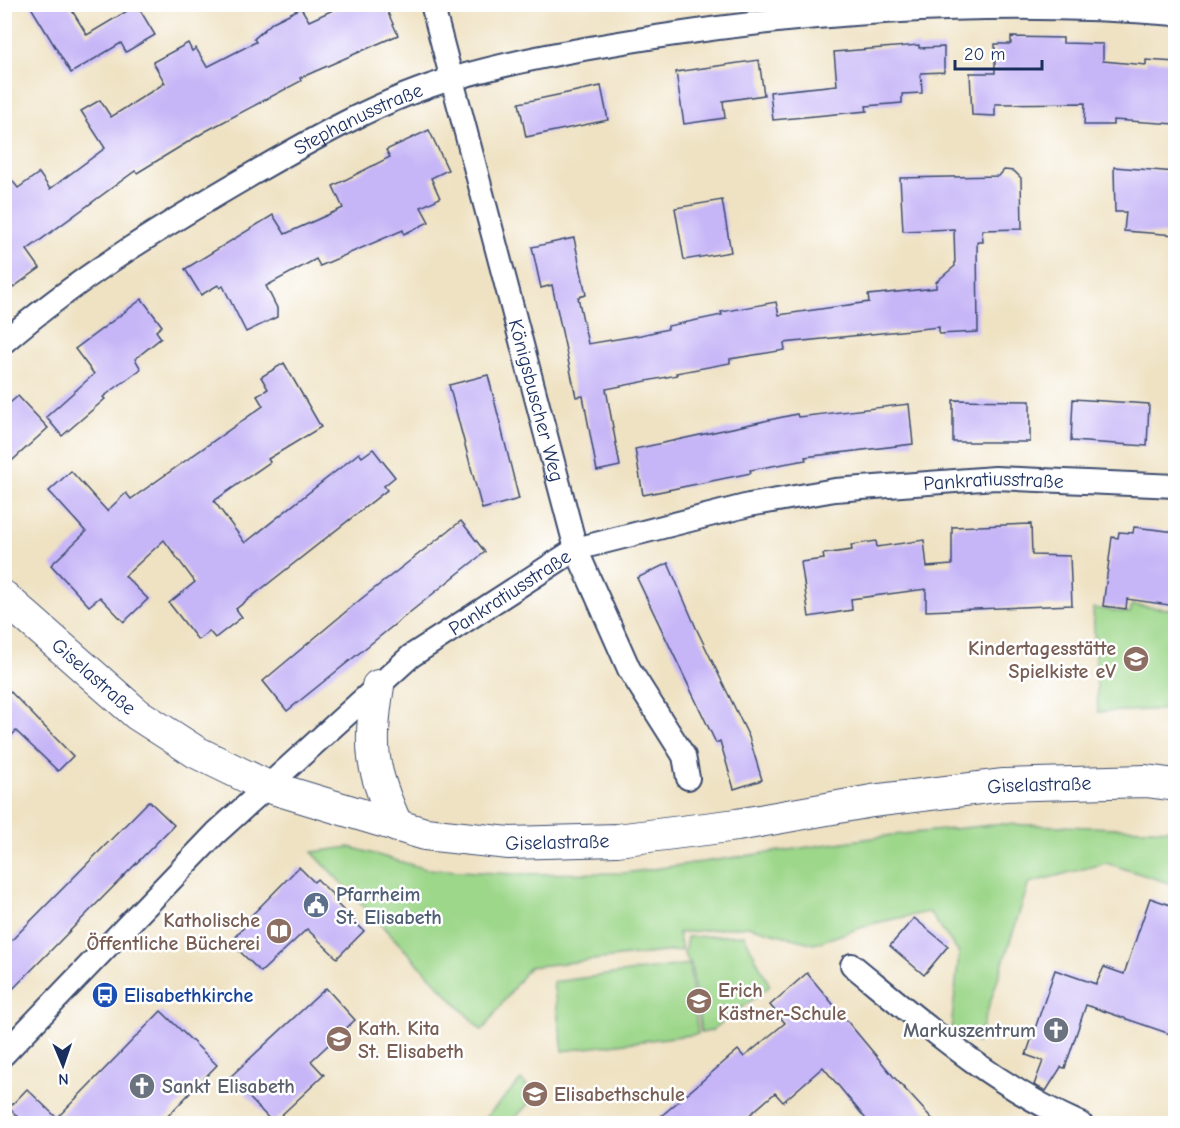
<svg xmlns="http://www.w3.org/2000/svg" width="1180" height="1128" viewBox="0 0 1180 1128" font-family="'Comic Neue',sans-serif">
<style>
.green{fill:#9dd78a;stroke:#5c8374;stroke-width:1.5}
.building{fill:#c6b5f7}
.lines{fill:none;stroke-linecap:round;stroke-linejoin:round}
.minor-casing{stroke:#3b4a6d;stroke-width:26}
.secondary-casing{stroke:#3b4a6d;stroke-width:34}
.minor{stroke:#fff;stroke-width:22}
.secondary{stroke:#fff;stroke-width:32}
.labels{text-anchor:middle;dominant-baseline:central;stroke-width:5;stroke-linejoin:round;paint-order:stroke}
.street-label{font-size:20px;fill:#1b2f5e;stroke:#fff}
.education-label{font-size:20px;font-weight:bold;fill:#785e54;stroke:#fff;text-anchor:start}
.service-label{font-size:20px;font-weight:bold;fill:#4e5e75;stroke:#fff;text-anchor:start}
.transit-label{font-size:20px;font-weight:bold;fill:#164399;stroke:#fff;text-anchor:start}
.worship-label{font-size:20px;font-weight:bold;fill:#5b616d;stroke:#fff;text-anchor:end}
</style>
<rect width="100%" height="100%" fill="#fff"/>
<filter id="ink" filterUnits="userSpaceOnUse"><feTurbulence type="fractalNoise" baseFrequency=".0167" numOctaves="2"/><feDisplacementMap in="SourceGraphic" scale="12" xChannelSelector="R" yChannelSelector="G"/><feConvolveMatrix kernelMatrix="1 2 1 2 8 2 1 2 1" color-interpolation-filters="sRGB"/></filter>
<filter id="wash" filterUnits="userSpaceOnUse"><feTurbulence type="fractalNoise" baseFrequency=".008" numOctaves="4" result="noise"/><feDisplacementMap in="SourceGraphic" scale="24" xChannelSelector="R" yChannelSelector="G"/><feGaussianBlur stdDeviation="1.35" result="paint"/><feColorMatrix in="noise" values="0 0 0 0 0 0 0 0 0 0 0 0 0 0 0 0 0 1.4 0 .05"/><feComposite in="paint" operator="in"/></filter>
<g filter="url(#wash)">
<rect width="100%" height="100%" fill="#efe2c3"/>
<!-- green -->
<g class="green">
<polygon points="1132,605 1175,610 1175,709 1098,712 1093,608 1130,613"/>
<polygon points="1002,824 1175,830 1175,885 1106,863 1029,883 977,1043 951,1030 959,953 929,912 875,923 814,944 748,926 678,933 682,950 529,967 482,1031 312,852 350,847 426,869 513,874 625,873 893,835"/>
<polygon points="744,935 770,986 711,1031 701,1033 691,964 684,955 687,937"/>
<polygon points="689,964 698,1034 563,1051 553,982"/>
<polygon points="521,1080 537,1095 510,1123 480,1123"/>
</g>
<g id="blocks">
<!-- building -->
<g class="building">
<polygon points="29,4 68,4 87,35 137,5 155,35 126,52 121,43 71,73"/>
<polygon points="346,4 384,4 398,35 300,78 301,81 206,131 137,173 135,171 27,250 40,268 4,294 4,170 18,188 39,173 50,189 105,148 81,111 100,100 111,117 165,83 153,62 188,43 192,51 196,48 207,67 256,42 254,39 273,22 301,8 309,21"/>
<polygon points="1011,37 1063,38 1063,43 1103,44 1103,61 1146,65 1146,60 1176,62 1176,124 1113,120 1113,125 1084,125 1085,103 995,104 995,116 972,115 970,73 995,73 995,44 1011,44"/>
<polygon points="919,45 919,48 944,47 944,72 921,73 922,93 902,94 902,103 866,106 867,111 773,120 770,92 837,85 834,52"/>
<polygon points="759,60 764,95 723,101 725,118 684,124 676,72"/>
<polygon points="601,86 608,120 526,137 519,103"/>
<polygon points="429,130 448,170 431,178 440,198 421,207 429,222 404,234 403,230 320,266 316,259 266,286 277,308 277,317 246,332 223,286 220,288 218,285 201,295 185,269 273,215 285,234 343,208 333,186 390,157 386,150"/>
<polygon points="1114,167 1176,172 1176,235 1124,231 1126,212 1115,212"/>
<polygon points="1004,170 1014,171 1021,178 1022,229 982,230 983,242 977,242 978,332 939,334 939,327 784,343 785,350 730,359 730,363 676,373 677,375 606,389 620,466 597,471 583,396 576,397 552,285 541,288 532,247 574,238 586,295 578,297 588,344 641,335 668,329 668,326 722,315 721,312 776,302 779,315 869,302 868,295 936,288 936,282 955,266 954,229 903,231 900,178 999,176"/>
<polygon points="722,200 731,252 684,260 675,208"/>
<polygon points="142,299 162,326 156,331 161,338 135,359 141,369 103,397 105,399 62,436 46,417 94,374 75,349"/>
<polygon points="284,363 321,427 268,459 270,462 214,501 245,543 359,453 362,457 373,449 395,477 384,486 387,490 236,609 242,617 215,638 209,631 198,640 169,603 195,582 164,540 125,576 148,599 124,622 100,597 89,606 51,565 86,532 49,491 71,471 107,511 126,493 131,499 263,406 257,396 268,389 261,377"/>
<polygon points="488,375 519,499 482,509 449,385"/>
<polygon points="18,396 48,428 4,468 4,408"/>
<polygon points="1073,399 1149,404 1147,446 1071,441"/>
<polygon points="953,400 1030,401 1030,442 953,442"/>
<polygon points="909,404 913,444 805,457 806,460 750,470 751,473 643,495 635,449 797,414 798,417"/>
<polygon points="461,521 485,552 287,711 263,681 361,599"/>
<polygon points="1031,524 1032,555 1070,556 1072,605 926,611 926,589 851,599 852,610 809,617 801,562 824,559 823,554 852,550 851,545 876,541 877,547 924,540 927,567 952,565 952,527"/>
<polygon points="1134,527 1176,532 1176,606 1127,599 1126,609 1103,606 1112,537 1118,538 1119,532 1133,533"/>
<polygon points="668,563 697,630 749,737 762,780 734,789 720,741 716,743 637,578"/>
<polygon points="4,685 73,756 58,771 16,731 4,743"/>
<polygon points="149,801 174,825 4,998 4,948"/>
<polygon points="299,867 314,882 317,879 336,898 334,901 364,931 337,958 307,929 261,972 230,942 247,924 245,922"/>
<polygon points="1150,898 1176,907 1176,1036 1086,1005 1065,1068 1061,1067 1046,1091 1034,1085 1043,1061 1026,1055 1055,970 1096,984 1104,967 1124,974"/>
<polygon points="914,918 948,946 924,975 890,946"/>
<polygon points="807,973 893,1076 937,1124 870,1124 823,1067 783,1102 775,1093 739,1124 652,1124 738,1050 744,1057 785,1023 770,1005"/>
<polygon points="326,988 355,1020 311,1061 324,1075 273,1123 230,1077"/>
<polygon points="161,1011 217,1065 160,1124 25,1124 9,1108 27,1089 57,1118"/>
</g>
</g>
</g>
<g filter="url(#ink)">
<use href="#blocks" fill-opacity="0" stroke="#3b4a6d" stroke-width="1.5"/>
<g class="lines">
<defs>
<g id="minor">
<path id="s1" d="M 432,4 L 576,549 L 629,669 L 684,756 L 688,778"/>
<path id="s2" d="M 4,342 C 81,275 171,221 259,170 C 320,135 385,98 452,79 C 520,59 592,47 662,36 C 832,10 1003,0 1176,14"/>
<path d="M 852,965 C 924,1024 994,1086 1081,1124"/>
<path id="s3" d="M 4,1054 L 216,833 L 411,656 L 576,549 L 749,505 L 835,490 L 995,478 L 1176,486"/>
</g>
<g id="secondary">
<path id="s4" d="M 4,597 L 137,714 L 196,752 L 266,786 L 425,834 L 509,843 L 617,840 L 737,825 L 872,801 L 1004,785 L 1146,781 L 1176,785"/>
<path d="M 378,686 C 368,747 371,770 397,826"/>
</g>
</defs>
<!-- minor casing -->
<use href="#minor" class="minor-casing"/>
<!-- secondary casing -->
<use href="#secondary" class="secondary-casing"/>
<!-- minor -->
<use href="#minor" class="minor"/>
<!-- secondary -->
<use href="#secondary" class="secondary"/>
</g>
</g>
<!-- icons -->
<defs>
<symbol id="school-disc" viewBox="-11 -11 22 22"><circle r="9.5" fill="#8d6e63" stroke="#fff"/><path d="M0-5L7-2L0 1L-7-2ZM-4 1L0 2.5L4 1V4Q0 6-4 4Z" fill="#fff"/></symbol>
<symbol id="civic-disc" viewBox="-11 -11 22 22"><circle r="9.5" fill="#5c6f8a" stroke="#fff"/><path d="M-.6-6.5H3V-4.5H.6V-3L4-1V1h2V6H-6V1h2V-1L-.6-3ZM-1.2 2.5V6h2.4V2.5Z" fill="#fff"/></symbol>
<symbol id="library-disc" viewBox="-11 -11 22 22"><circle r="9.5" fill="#8d6e63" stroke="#fff"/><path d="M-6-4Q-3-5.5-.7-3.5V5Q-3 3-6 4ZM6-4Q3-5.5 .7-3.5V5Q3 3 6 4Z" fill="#fff"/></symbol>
<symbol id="bus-disc" viewBox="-11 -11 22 22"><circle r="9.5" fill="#1a4fb4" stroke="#fff"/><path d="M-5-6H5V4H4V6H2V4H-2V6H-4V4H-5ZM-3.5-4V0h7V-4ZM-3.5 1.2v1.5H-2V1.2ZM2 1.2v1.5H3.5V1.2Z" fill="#fff"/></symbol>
<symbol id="church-disc" viewBox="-11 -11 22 22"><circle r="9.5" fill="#6b7280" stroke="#fff"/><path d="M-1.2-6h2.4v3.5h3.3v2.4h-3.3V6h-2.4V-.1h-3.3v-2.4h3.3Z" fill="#fff"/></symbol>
</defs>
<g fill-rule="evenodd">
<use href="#school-disc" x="1121" y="644" width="30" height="30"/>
<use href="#civic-disc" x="301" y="890" width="30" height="30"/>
<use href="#library-disc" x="264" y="916" width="30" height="30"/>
<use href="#bus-disc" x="90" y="980" width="30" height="30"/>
<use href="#school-disc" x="684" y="986" width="30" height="30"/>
<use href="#church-disc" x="1041" y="1015" width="30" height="30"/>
<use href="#school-disc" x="324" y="1024" width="30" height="30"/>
<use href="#church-disc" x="127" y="1071" width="30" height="30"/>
<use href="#school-disc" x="520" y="1079" width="30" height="30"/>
</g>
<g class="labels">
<!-- street labels -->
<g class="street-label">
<text stroke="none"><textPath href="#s2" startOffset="420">Stephanusstraße</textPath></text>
<text stroke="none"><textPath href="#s1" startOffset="410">Königsbuscher Weg</textPath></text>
<text stroke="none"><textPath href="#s3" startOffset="1191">Pankratiusstraße</textPath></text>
<text stroke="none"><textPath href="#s3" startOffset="687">Pankratiusstraße</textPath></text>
<text stroke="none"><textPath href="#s4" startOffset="120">Giselastraße</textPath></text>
<text stroke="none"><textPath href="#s4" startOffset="1110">Giselastraße</textPath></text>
<text stroke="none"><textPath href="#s4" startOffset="624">Giselastraße</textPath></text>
</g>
<!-- education labels -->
<g class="education-label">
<text x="1116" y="648" text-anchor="end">Kindertagesstätte<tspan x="1116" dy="23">Spielkiste eV</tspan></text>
<text x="260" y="920" text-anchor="end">Katholische<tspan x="260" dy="23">Öffentliche Bücherei</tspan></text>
<text x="718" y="990">Erich<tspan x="718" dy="23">Kästner-Schule</tspan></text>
<text x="358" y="1028">Kath. Kita<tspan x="358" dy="23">St. Elisabeth</tspan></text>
<text x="554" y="1094">Elisabethschule</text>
</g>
<!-- service labels -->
<g class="service-label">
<text x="336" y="894">Pfarrheim<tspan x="336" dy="23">St. Elisabeth</tspan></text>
</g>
<!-- transit labels -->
<g class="transit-label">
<text x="124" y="995">Elisabethkirche</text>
</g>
<!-- worship labels -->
<g class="worship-label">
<text x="1036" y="1030">Markuszentrum</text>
<text x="162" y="1086" text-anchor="start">Sankt Elisabeth</text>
</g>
</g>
<!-- margin -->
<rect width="1180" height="1128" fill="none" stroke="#fff" stroke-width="24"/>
<!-- north arrow -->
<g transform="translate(63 1065) rotate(178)" stroke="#ffffff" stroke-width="4.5" paint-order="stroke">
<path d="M0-4.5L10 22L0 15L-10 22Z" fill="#1b2f5e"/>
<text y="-9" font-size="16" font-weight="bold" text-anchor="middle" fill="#1b2f5e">N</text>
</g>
<!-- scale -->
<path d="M955 60v9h87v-9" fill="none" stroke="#1b2f5e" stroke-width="3"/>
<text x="964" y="60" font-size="18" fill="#1b2f5e" stroke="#ffffff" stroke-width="4.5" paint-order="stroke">20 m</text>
</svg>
